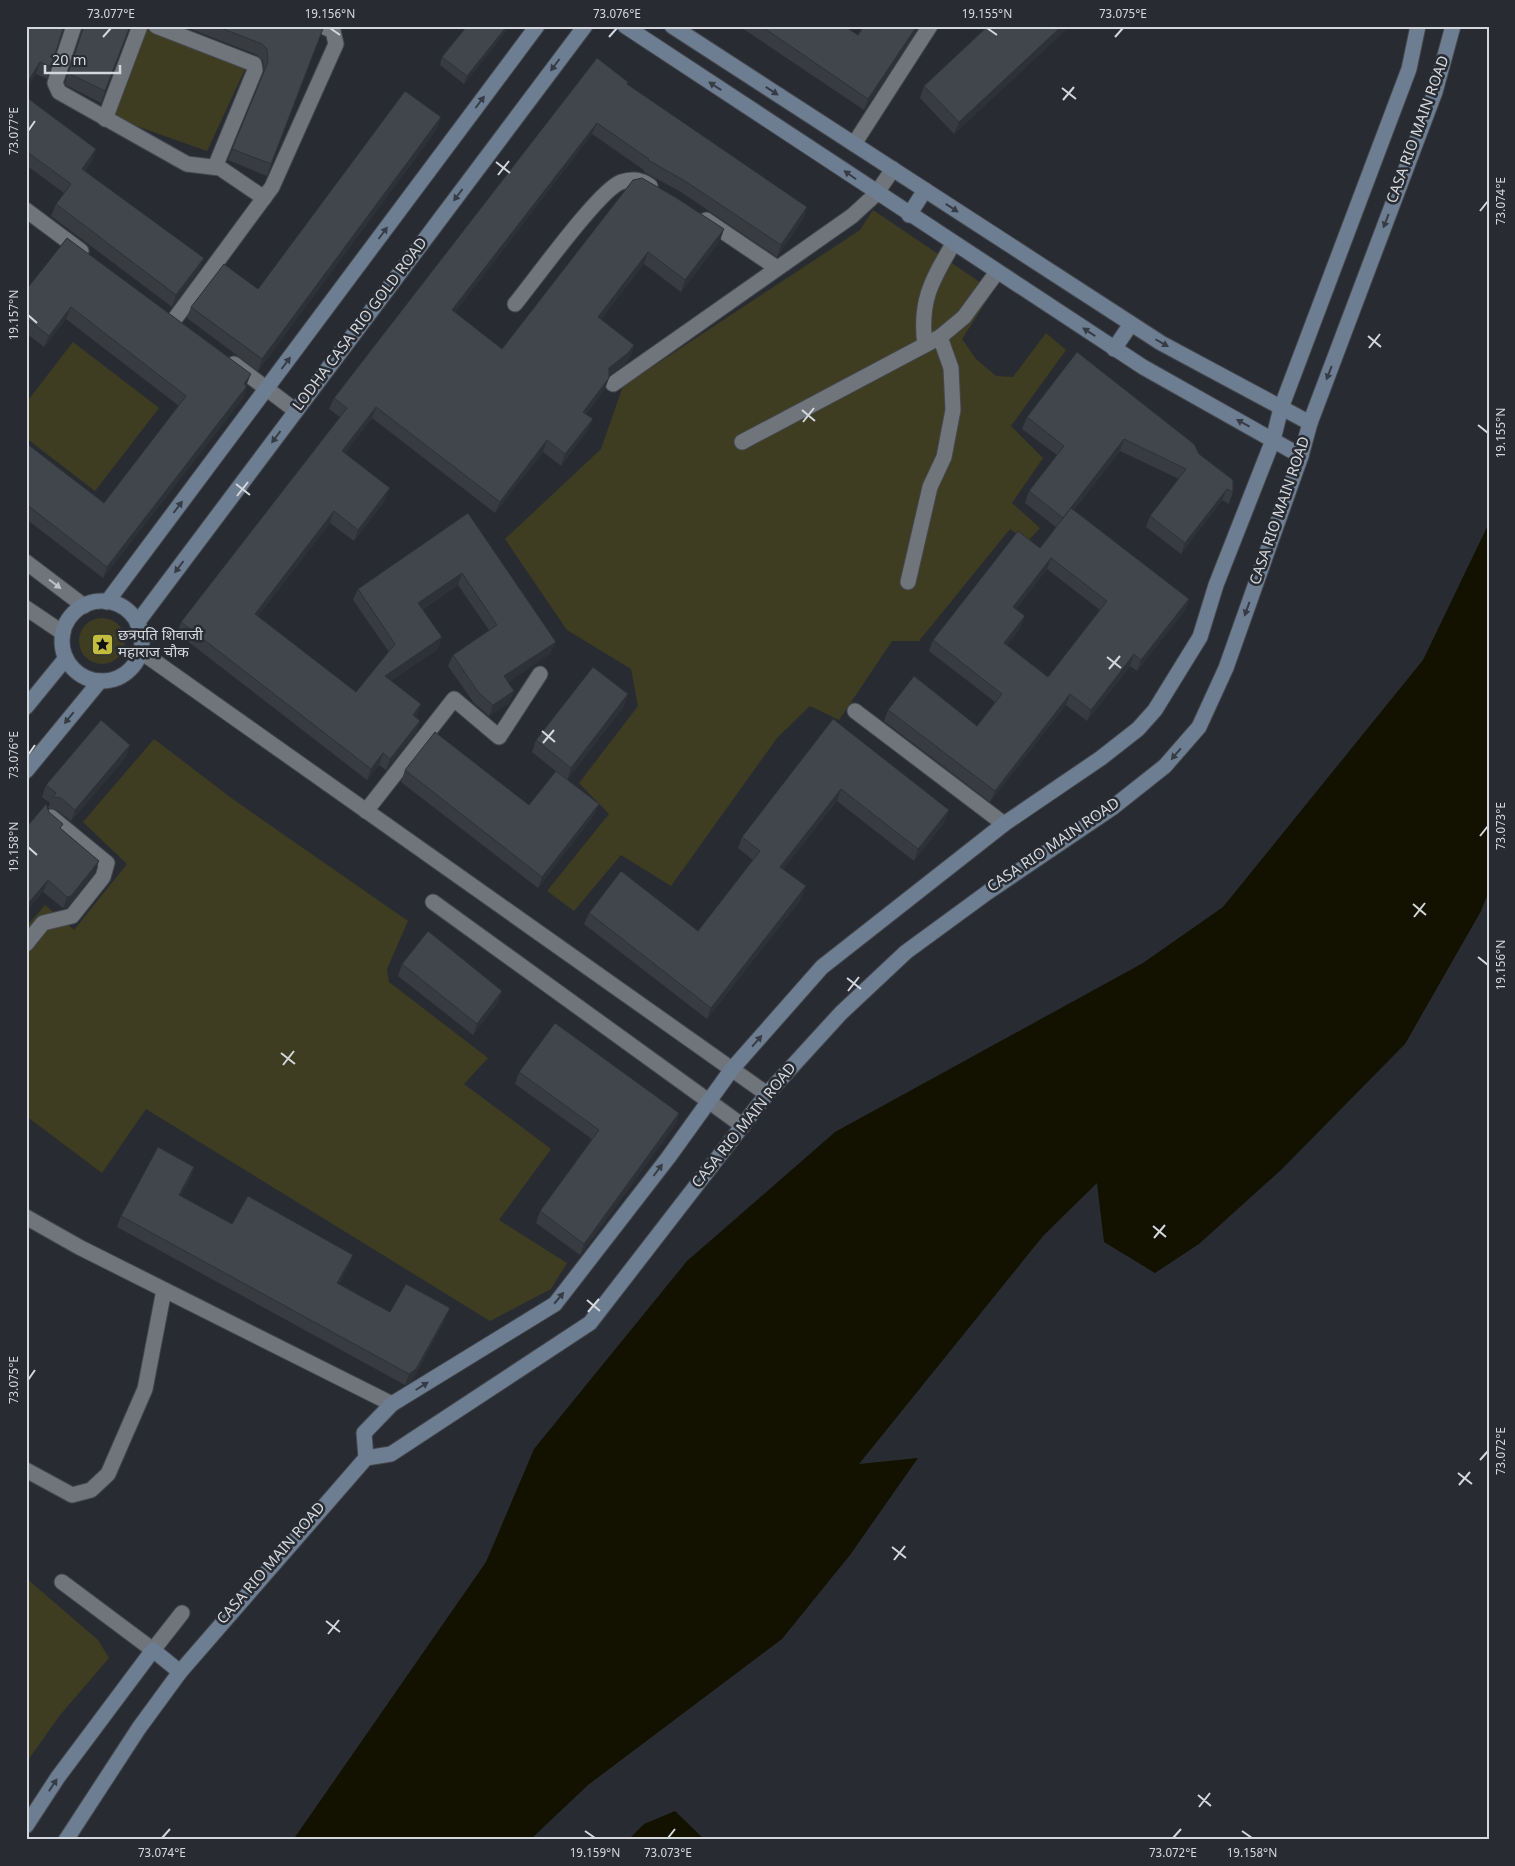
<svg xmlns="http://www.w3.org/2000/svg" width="1515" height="1866" viewBox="0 0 1515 1866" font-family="Georgia,'Noto Sans Devanagari',serif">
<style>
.green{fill:#3e3d21}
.water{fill:#131200}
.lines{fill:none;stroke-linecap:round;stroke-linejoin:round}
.street-casing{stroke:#44474c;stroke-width:17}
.secondary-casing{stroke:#44474c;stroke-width:17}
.street{stroke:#70757c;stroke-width:15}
.secondary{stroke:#6d7d92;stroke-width:15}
.wall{fill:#383c41;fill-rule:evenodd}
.shaded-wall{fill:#2e3135}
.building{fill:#41464c;stroke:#2e3135;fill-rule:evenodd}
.oneway{fill:#363c45}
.oneway2{fill:#c0c3c8}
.ticks{fill:none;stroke:#d4d7db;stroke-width:2}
.labels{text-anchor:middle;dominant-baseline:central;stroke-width:5;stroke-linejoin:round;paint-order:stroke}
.street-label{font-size:15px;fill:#d4d7db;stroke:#282c32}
.poi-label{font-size:15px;fill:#d4d7db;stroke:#282c32;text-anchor:start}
.neatline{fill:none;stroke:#d4d7db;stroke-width:2}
.ticks-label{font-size:12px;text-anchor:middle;fill:#d4d7db}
</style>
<rect width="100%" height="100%" fill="#282c32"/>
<!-- green -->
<g class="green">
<polygon points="145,28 246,67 207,151 114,118"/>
<polygon points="873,210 993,291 962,339 976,359 996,376 1013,377 1046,333 1066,350 1011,426 1043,458 1012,503 1040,528 1027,542 1010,529 919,641 892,641 839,720 810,706 777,738 671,886 621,855 574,911 547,891 609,814 579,783 638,706 631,669 567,630 505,539 601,449 623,386 860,230"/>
<polygon points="73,342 159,408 95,491 26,438 26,403"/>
<circle cx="102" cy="641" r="23"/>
<polygon points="154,739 234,800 408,921 387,969 389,982 488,1058 464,1084 551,1149 499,1220 567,1263 551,1289 490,1321 146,1109 102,1173 26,1116 26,927 45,905 74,930 127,864 83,822"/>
<polygon points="26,1578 98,1640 109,1658 60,1715 26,1763"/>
</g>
<!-- water -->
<g class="water">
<polygon points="1489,523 1489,891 1481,911 1405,1044 1281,1170 1199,1244 1155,1273 1104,1242 1097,1183 1043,1236 859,1464 918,1458 850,1555 782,1639 588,1785 530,1840 293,1840 486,1562 534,1449 687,1261 835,1132 1143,963 1223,907 1423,660"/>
<polygon points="675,1811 705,1840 628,1840 644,1824"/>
</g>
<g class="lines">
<defs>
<g id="street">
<polyline points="74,26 55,83 59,92 187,164 220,168 264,198"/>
<polyline points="156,26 254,64 255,70 215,167"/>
<polyline points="105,119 140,26"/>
<polyline points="854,144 930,26"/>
<polyline points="26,210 81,251"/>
<polyline points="706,220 777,268"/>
<path d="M 515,304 C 534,281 599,190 621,182 C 633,178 641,180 650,186"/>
<polyline points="174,320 272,187 336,44 333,31 322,26"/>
<path d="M 925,345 C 919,301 932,280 953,244"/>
<polyline points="234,364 296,411"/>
<polyline points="613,384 852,216 876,194 893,169"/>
<polyline points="742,442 940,337 964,317 997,272"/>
<polyline points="26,562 84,606"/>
<polyline points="908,582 930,487 944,457 953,410 951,368 940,337"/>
<polyline points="26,608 63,633"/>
<polyline points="140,651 767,1094"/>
<polyline points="855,711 1004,824"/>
<polyline points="366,811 454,699 499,737 540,674"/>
<polyline points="433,902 743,1126"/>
<polyline points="26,944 43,923 72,916 103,877 107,863 51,817"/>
<polyline points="26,1217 79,1247 392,1404"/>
<polyline points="26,1470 72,1495 91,1490 108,1474 145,1389 164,1290"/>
<polyline points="62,1582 153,1650 182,1613"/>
</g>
<g id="secondary">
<polyline points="625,26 1143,367 1301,456"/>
<polyline points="672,26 1161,343 1310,423"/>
<polyline points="909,215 925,190"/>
<polyline points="1114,349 1131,324"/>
<circle cx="102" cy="641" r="40"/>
<polyline points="107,602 537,26"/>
<polyline points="137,623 585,26"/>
<polyline points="26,707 66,658"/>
<polyline points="26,771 100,681"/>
<polyline points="366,1458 364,1433 392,1404 555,1304 668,1158 732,1069 822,967 1004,824 1101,758 1138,729 1155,710 1200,637 1216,585 1273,440 1281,408 1409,69 1418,26"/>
<polyline points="26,1826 58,1777 153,1650 180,1672"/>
<polyline points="66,1840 139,1728 180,1672 366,1458 391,1454 590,1323 767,1094 841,1013 906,952 988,892 1112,808 1165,766 1199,727 1226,668 1301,456 1310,423 1435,92 1453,26"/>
</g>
</defs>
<!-- street casing -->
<use href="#street" class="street-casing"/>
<!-- secondary casing -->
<use href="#secondary" class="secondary-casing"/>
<!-- street -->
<use href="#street" class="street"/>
<!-- secondary -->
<use href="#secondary" class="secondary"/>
</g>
<!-- wall -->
<g class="wall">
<polygon points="26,26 51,67 47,79 36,74 26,90"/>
<polygon points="83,26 130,26 101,103 66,85 65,83"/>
<polygon points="183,26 324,26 267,176 228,160 264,72 263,61 257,55"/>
<polygon points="510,26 464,84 440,65 442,57"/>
<polygon points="739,26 844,26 858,35 920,26 864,110"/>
<polygon points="1070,26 954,134 920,98 924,86"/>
<polygon points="628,82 627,85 807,207 803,219 777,257 681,192 644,172 644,170 592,134 455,312 502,349 633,180 720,241 681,292 644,264 601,319 634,345 630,357 624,365 609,376 605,389 586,414 588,430 561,466 543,452 495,513 372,418 345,453 386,499 354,541 330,523 258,616 356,692 389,652 353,600 358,589 468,513 551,653 508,682 510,702 489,716 474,703 448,666 453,655 489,630 458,585 423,609 438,649 391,681 417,716 416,717 420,721 416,732 386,770 379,765 367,780 177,633 181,622 340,417 329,409 334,398"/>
<polygon points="26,97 96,149 92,161 85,171 199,270 172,307 51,216 56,204 64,193 26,165"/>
<polygon points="437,129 258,371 187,318 191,307 258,289"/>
<polygon points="67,238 246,386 243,398 103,578 26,519 26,443 104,503 179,406 66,319 44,347 26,333 26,290"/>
<path d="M 1027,417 L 1199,454 L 1233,492 L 1229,504 L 1222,500 L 1181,554 L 1146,527 L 1150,516 L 1179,479 L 1120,451 L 1074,510 L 1189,599 L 1185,610 L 1137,671 L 1130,666 L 1087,721 L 1066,705 L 990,802 L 884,721 L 888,710 L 977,726 L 995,702 L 929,651 L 933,640 L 1040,548 L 1056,527 L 1025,503 L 1029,491 L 1057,455 L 1022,429 ZM 1047,569 L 1100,610 L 1048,677 L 1007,645 L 1021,627 L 1016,609 Z"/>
<polygon points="624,706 567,780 532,752 536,740"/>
<polygon points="833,719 949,810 945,821 914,861 837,801 783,869 802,898 707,1019 584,924 589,913 698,931 753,860 738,848 742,837"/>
<polygon points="130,745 126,757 71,821 57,810 48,808 50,803 42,797 46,785"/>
<polygon points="405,770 529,805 599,804 594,815 538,888 401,782"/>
<polygon points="49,812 61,829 99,861 94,873 67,908 63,908 43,892"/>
<polygon points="402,964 502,991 498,1002 473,1035 398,976"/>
<polygon points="519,1072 679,1113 675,1125 580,1255 536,1223 540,1211 592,1139 515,1084"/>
<polygon points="194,1167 190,1179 180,1196 232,1224 353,1255 348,1267 339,1284 390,1312 445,1319 412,1381 405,1385 117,1227 121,1216"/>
</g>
<!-- shaded-wall -->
<g class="shaded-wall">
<polygon points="507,26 510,26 464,84 467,76"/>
<polygon points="917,26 920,26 864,110 868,99"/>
<polygon points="1062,26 1070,26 954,134 959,122"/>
<polygon points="40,62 36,74 26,90 26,85"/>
<polygon points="441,117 437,129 258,371 262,359"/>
<polygon points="597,123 592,134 448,321 452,310"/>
<polygon points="96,149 92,161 78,180 82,169"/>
<polygon points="807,207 803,219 777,257 781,245"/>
<polygon points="724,229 720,241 681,292 685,280"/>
<polygon points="648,252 644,264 593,329 598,317"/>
<polygon points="204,258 199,270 172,307 176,295"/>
<polygon points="71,307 66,319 44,347 49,336"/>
<polygon points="634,345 630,357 624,365 605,380 609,368"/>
<polygon points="251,374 246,386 244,384"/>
<polygon points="609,378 605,389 579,423 583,412"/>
<polygon points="247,386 243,398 103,578 107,567"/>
<polygon points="376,407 372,418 338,462 342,451"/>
<polygon points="593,419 588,430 561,466 565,454"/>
<polygon points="1124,439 1120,451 1059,529 1063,518"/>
<polygon points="547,440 543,452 495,513 500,502"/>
<polygon points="390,488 386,499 354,541 358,530"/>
<polygon points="1227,489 1222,500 1181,554 1185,543"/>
<polygon points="334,511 330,523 251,625 255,614"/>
<polygon points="1051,558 1047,569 1009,618 1013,607"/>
<polygon points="462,573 458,585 414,614 418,603"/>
<polygon points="1189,599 1185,610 1137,671 1141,660"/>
<polygon points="1025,616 1021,627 1000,654 1004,643"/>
<polygon points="442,637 438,649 381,688 385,676"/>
<polygon points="556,642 551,653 500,688 504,676"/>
<polygon points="1134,654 1130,666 1087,721 1091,710"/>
<polygon points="514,691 510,702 489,716 493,705"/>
<polygon points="628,694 624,706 567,780 571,768"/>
<polygon points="1070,694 1066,705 990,802 995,791"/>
<polygon points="421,704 417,716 409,726 413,715"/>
<polygon points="420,721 416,732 386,770 390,759"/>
<polygon points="130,745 126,757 71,821 75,810"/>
<polygon points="383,753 379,765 367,780 371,769"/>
<polygon points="841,789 837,801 776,879 780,867"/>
<polygon points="599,804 594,815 538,888 542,877"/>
<polygon points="949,810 945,821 914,861 918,849"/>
<polygon points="99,861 94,873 67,908 63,908 67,897"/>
<polygon points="48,880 43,892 26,912 26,906"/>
<polygon points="806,886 802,898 707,1019 711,1008"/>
<polygon points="502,991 498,1002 473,1035 477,1024"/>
<polygon points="679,1113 675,1125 580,1255 584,1244"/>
<polygon points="194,1167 190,1179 175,1207 179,1195"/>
<polygon points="353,1255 348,1267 333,1295 337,1283"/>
<polygon points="450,1308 445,1319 412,1381 405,1385 409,1374"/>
</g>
<!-- building -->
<g class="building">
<polygon points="26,26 64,26 51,67 40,62 26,85"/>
<polygon points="84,26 130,26 105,91 70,74 69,71"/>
<polygon points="216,26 324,26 271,164 232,149 268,62 267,49 262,44"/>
<polygon points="467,26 507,26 467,76 442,57"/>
<polygon points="761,26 844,26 858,35 864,26 917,26 868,99"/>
<polygon points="988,26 1062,26 959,122 924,86"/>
<polygon points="597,58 628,82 627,84 807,207 781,245 685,181 648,160 649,159 597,123 452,310 502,349 633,180 642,178 675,197 724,229 685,280 648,252 598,317 634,345 628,353 609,368 609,378 583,412 593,419 565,454 547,440 500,502 376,407 342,451 390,488 358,530 334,511 255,614 356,692 395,644 358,589 468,513 556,642 504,676 514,691 493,705 478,692 453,655 497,625 462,573 418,603 442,637 385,676 421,704 413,715 420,721 390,759 383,753 371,769 181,622 347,408 334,398"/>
<polygon points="405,91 441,117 262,359 191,307 224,264 258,289"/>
<polygon points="26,97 96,149 82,169 204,258 176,295 56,204 71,184 26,151"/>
<polygon points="67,238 251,374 244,384 247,386 107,567 26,504 26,443 104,503 186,396 71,307 49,336 26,318 26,290"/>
<polygon points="1077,352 1194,444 1199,454 1233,480 1233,492 1227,489 1185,543 1150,516 1186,469 1124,439 1063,518 1029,491 1064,446 1027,417"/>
<path d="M 1071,508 L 1189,599 L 1141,660 L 1134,654 L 1091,710 L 1070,694 L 995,791 L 888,710 L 914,676 L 977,726 L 1002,694 L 933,640 L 1018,531 L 1040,548 ZM 1051,558 L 1107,601 L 1048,677 L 1004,643 L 1025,616 L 1013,607 Z"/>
<polygon points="593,667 628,694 571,768 536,740"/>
<polygon points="833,719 949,810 918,849 841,789 780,867 806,886 711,1008 589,913 621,871 698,931 760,851 742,837"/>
<polygon points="101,720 130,745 75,810 61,798 53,797 56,793 46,785"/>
<polygon points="435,732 529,805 556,771 599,804 542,877 405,770"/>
<polygon points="46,804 49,812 63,824 60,828 99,861 71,896 67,897 48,880 26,906 26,828"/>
<polygon points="428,931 502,991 477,1024 402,964"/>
<polygon points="555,1023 679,1113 584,1244 540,1211 599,1130 519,1072"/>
<polygon points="158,1147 194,1167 179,1195 232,1224 248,1196 353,1255 337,1283 364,1298 390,1312 406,1284 450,1308 416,1369 409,1374 121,1216"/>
</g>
<!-- one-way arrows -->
<defs><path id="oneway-solid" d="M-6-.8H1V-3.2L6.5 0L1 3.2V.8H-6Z" transform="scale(1.25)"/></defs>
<g class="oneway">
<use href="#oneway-solid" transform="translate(555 65) rotate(127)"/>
<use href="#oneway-solid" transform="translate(715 86) rotate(-147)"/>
<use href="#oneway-solid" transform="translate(772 91) rotate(33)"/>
<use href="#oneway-solid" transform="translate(480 102) rotate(-53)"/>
<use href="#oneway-solid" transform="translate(850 175) rotate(-145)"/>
<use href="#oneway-solid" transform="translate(458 195) rotate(127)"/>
<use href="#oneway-solid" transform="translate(952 208) rotate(33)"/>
<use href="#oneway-solid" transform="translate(1386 221) rotate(111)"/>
<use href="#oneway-solid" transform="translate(383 233) rotate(-53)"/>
<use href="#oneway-solid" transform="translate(1089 332) rotate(-147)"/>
<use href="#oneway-solid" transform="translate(1162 343) rotate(30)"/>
<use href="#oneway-solid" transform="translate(286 363) rotate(-53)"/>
<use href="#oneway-solid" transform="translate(1329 373) rotate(111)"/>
<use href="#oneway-solid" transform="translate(1243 423) rotate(-151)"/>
<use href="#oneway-solid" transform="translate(276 437) rotate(127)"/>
<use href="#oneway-solid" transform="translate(178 507) rotate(-53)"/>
<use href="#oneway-solid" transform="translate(179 567) rotate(127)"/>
<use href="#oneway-solid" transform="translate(1247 609) rotate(110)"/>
<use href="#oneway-solid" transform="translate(69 718) rotate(129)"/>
<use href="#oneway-solid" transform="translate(1176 754) rotate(131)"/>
<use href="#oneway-solid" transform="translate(757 1041) rotate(-49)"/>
<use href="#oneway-solid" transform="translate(658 1170) rotate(-53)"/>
<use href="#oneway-solid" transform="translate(559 1298) rotate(-50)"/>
<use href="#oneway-solid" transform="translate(422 1386) rotate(-32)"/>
<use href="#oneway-solid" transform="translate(53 1785) rotate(-57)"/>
</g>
<use class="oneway2" href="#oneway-solid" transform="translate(55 584) rotate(37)"/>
<!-- ticks -->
<path class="ticks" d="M 330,28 L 340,35M 987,28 L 997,35M 103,37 L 111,28M 609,37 L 617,28M 1115,37 L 1123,28M 1062,88 L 1076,99M 1063,100 L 1074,87M 28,131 L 35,121M 496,162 L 510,173M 498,175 L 509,161M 1480,211 L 1488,201M 28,315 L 37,323M 1368,336 L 1381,347M 1369,348 L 1380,334M 802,410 L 815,421M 803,422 L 814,408M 1478,425 L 1488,433M 236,484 L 250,495M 237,496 L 248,482M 1107,657 L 1121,668M 1109,669 L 1120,656M 542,731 L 555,742M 543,743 L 554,730M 28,755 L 35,745M 1480,836 L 1488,826M 28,847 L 37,855M 1413,904 L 1426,915M 1414,917 L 1425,903M 1478,957 L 1488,965M 847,978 L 861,989M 848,991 L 859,977M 281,1053 L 295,1064M 283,1065 L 294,1051M 1153,1226 L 1166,1237M 1154,1238 L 1165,1225M 587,1300 L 600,1311M 588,1312 L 599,1299M 28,1380 L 35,1370M 1480,1460 L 1488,1451M 1458,1473 L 1472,1484M 1459,1485 L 1470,1472M 892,1547 L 906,1558M 894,1560 L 905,1546M 326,1621 L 340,1632M 328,1634 L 339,1620M 1198,1795 L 1211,1806M 1199,1807 L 1210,1793M 585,1831 L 595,1838M 1242,1831 L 1252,1838M 162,1838 L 170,1829M 668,1838 L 675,1829M 1173,1838 L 1181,1829"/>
<!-- icons -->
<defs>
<symbol id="sight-square" viewBox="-11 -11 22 22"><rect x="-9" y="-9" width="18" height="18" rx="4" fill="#c3bd3f" stroke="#282c32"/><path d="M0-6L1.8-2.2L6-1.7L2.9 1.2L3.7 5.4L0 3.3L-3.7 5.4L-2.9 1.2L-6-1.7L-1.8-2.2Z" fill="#111"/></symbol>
</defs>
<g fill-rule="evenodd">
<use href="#sight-square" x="90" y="632" width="25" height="25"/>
</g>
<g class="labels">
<!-- street labels -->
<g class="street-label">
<text transform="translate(1419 130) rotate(-70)">CASA RIO MAIN ROAD</text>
<text transform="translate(361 325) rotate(-53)">LODHA CASA RIO GOLD ROAD</text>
<text transform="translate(1281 511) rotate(-71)">CASA RIO MAIN ROAD</text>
<text transform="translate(1054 846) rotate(-34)">CASA RIO MAIN ROAD</text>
<text transform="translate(745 1126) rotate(-51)">CASA RIO MAIN ROAD</text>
<text transform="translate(272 1564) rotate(-49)">CASA RIO MAIN ROAD</text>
</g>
<!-- poi labels -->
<g class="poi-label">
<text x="118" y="636">छत्रपति शिवाजी<tspan x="118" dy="17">महाराज चौक</tspan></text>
</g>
</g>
<!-- border -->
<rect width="1515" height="1866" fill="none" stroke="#282c32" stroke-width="55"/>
<!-- scale -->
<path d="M45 65v8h75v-8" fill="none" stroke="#d4d7db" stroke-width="2.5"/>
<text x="52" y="65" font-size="15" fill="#d4d7db" stroke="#282c32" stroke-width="4" paint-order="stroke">20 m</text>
<rect x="28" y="28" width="1460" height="1810" class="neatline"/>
<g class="ticks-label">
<text x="111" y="18">73.077°E</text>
<text x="330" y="18">19.156°N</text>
<text x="617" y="18">73.076°E</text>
<text x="987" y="18">19.155°N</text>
<text x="1123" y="18">73.075°E</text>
<text transform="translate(14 131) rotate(-90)" y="4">73.077°E</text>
<text transform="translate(1501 201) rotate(-90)" y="4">73.074°E</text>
<text transform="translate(14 315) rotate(-90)" y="4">19.157°N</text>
<text transform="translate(1501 433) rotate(-90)" y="4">19.155°N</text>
<text transform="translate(14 755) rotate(-90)" y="4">73.076°E</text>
<text transform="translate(1501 826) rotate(-90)" y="4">73.073°E</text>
<text transform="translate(14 847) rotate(-90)" y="4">19.158°N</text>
<text transform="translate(1501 965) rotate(-90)" y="4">19.156°N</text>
<text transform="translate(14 1380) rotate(-90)" y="4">73.075°E</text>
<text transform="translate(1501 1451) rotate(-90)" y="4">73.072°E</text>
<text x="162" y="1857">73.074°E</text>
<text x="595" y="1857">19.159°N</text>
<text x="668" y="1857">73.073°E</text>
<text x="1173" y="1857">73.072°E</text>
<text x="1252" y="1857">19.158°N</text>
</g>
</svg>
